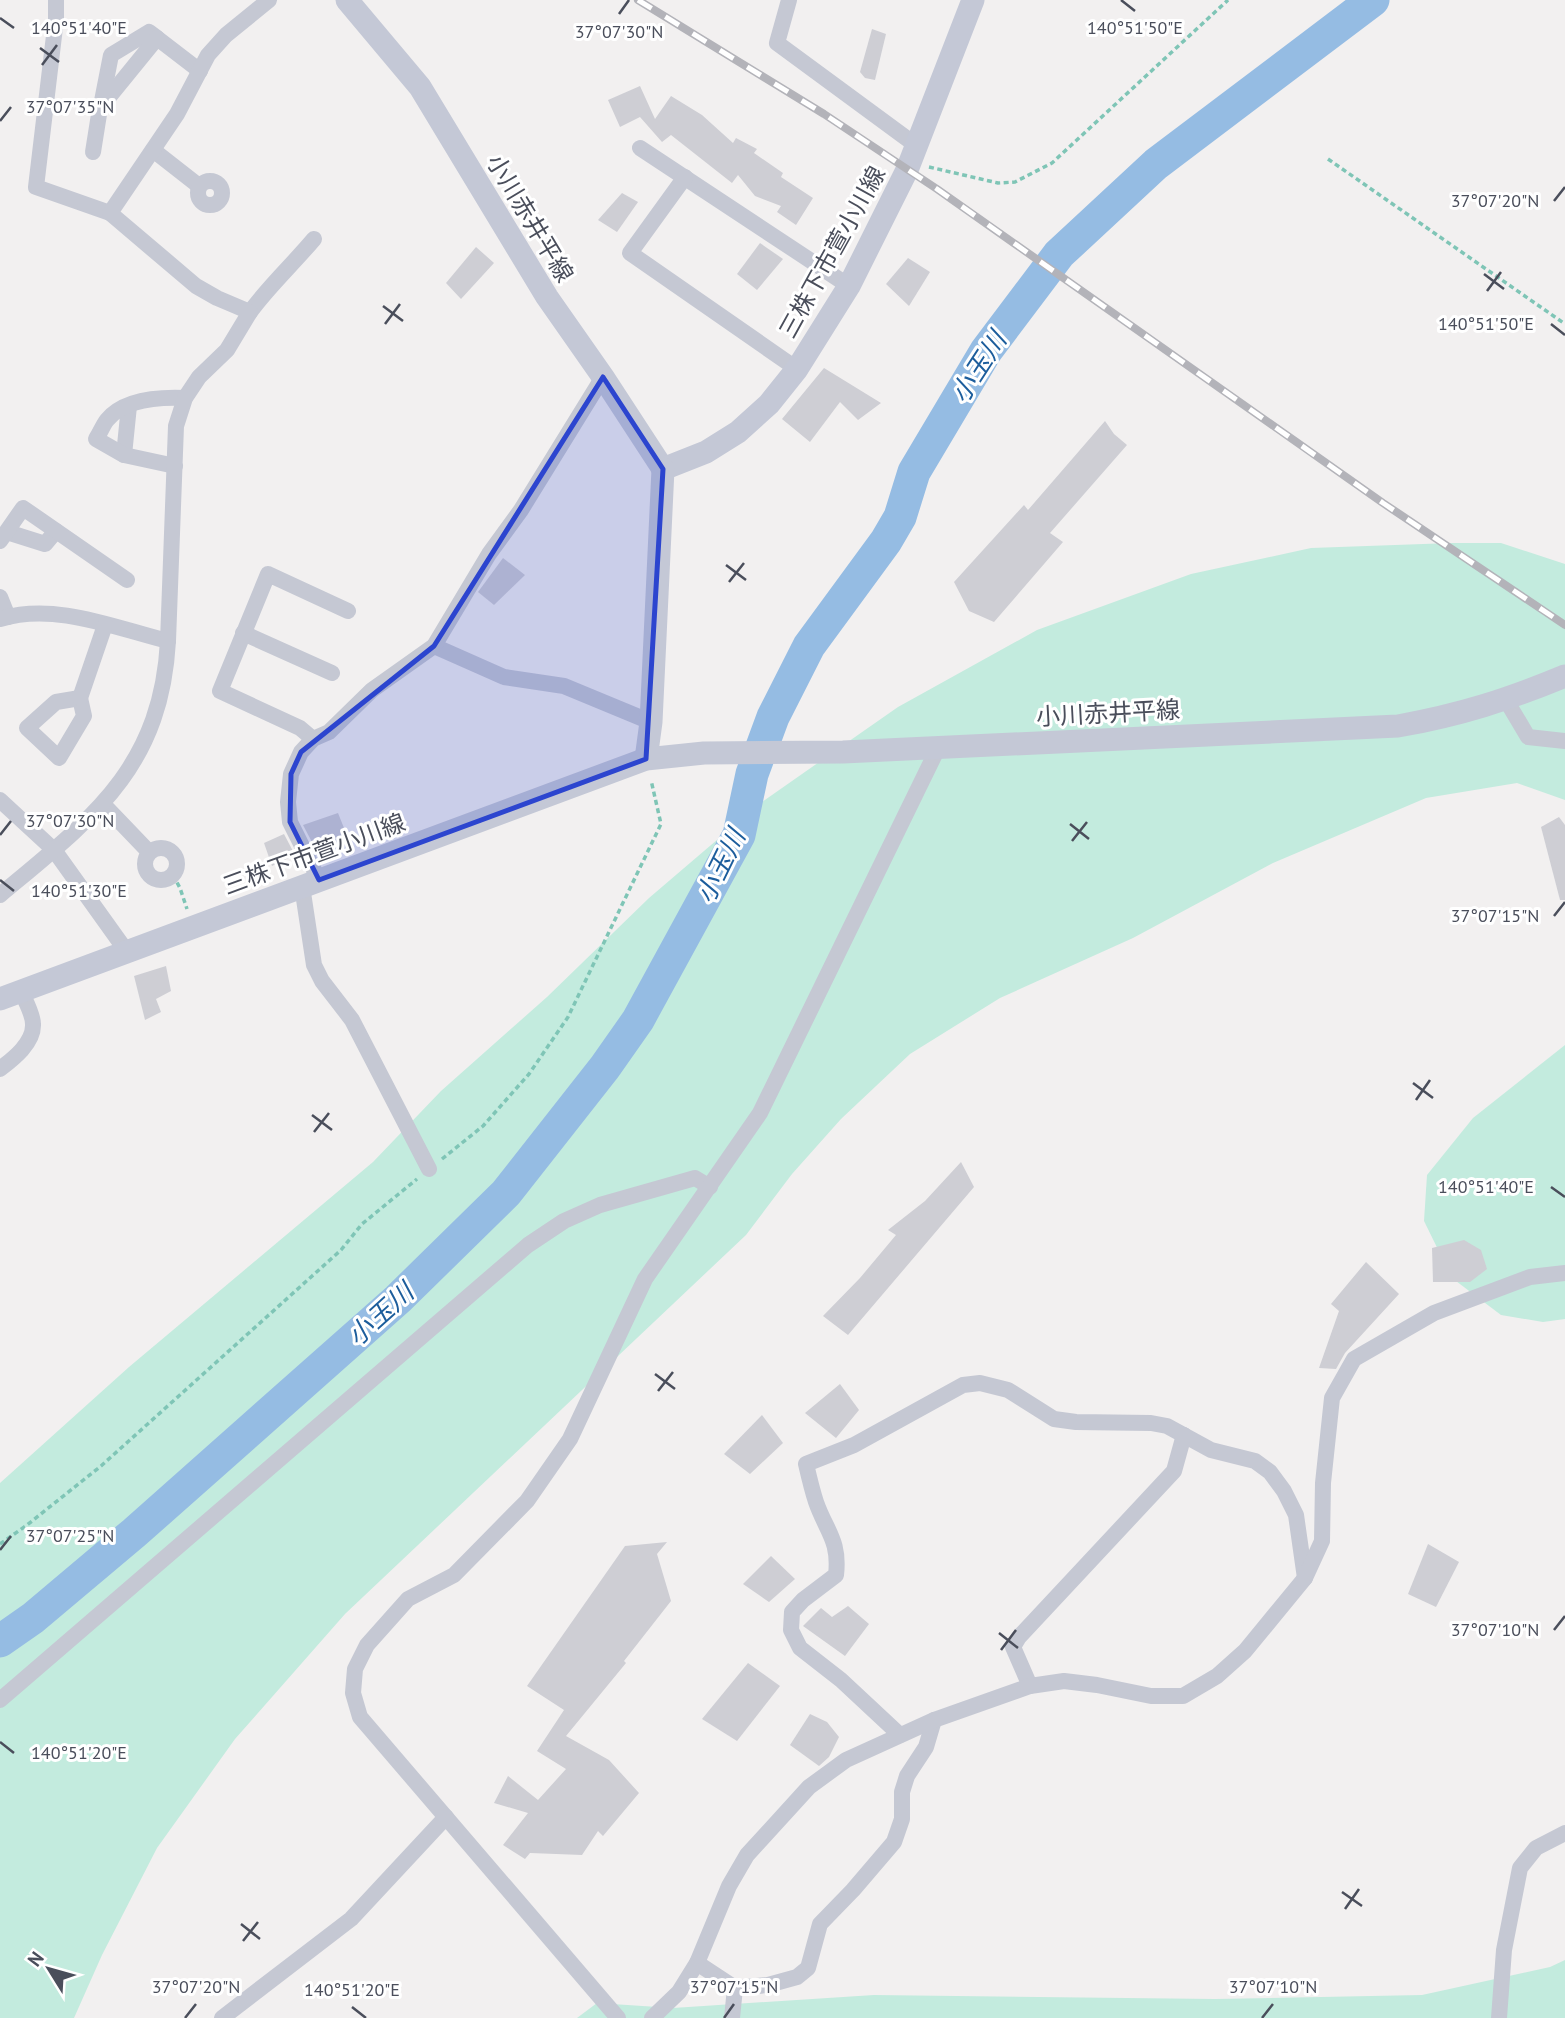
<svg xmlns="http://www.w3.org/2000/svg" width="1565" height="2018" viewBox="0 0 1565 2018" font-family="'PT Sans','Noto Sans JP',sans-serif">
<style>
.green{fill:#c3ebde}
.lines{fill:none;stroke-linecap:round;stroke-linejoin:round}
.river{stroke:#95bce3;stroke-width:33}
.building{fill:#ceced4}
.path{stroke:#7fc5b6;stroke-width:3.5;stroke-dasharray:5 3.5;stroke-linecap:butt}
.minor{stroke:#c5c8d3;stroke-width:16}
.secondary{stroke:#c4c8d6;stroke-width:23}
.rail-casing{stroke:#b3b3b9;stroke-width:8}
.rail{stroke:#fff;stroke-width:5;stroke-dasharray:16;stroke-linecap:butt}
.marked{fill:#2c45cf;fill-opacity:0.2;stroke:#2c45cf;stroke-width:5;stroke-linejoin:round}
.ticks{fill:none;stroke:#4a4e5b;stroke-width:2.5}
.labels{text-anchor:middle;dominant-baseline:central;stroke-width:6;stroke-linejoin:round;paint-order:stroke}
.street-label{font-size:24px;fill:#4a4e5b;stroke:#fff}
.water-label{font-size:26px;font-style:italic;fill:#1c5d9c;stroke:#fff}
.ticks-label{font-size:18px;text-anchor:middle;fill:#4a4e5b;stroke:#fff;stroke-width:6;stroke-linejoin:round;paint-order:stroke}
</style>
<rect width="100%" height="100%" fill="#f2f0f0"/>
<!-- green -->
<g class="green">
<polygon points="1451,543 1501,543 1565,564 1565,800 1517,783 1426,798 1273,863 1133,938 1000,998 910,1054 841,1119 792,1174 746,1235 345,1614 235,1739 157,1848 102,1955 74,2018 0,2018 0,1483 129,1367 373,1162 441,1091 547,997 649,898 759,804 898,707 1037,630 1191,574 1311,548"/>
<polygon points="1565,1045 1565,1319 1543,1322 1501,1315 1452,1278 1424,1221 1427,1175 1473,1118"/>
<polygon points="1565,1960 1565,2018 577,2018 597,2003 673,2008 874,1995 1215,1999 1422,1995 1550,1967"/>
</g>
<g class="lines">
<!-- river -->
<polyline class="river" points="0,1641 33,1618 134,1533 398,1299 506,1193 605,1067 638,1020 739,835 752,774 773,717 809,646 886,541 900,517 914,472 986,351 1059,254 1156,164 1373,0"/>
</g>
<!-- building -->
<g class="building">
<polygon points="872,29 886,34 875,80 865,78 860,72"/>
<polygon points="640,86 655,119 671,96 702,115 733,143 736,138 757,149 754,153 783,173 781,177 813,198 796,225 777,212 781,206 755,196 738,175 732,183 671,135 662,142 640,117 620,127 608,100"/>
<polygon points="622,193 638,202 617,232 598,220"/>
<polygon points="760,243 783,259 757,290 737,274"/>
<polygon points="476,247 494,263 461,299 446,283"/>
<polygon points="908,258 930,272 909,306 886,284"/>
<polygon points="824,368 881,403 858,420 840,402 810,442 782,419"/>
<polygon points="1105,421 1114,434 1127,445 1050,533 1063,542 994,622 969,611 954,582 1024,505 1028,510"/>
<polygon points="503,558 525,575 494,605 478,592"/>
<polygon points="338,813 348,838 318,848 317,845 314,846 303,825"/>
<polygon points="1559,817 1565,825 1565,900 1560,900 1541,827"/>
<polygon points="284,834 295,855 272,866 264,843"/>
<polygon points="166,966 171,991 156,999 161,1012 145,1020 134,976"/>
<polygon points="961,1162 974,1187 848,1335 823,1316 860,1278 896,1235 888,1230 925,1201"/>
<polygon points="1464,1240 1481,1250 1487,1269 1470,1282 1433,1282 1432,1248"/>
<polygon points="1366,1262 1399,1294 1345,1353 1336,1369 1319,1368 1339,1311 1331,1304"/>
<polygon points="840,1384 859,1410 836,1438 805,1413"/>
<polygon points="762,1415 783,1443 750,1474 724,1454"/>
<polygon points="667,1542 657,1554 671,1601 624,1661 626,1663 566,1736 609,1760 639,1793 603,1836 598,1831 582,1855 530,1853 525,1859 503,1845 528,1813 494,1803 508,1776 538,1800 566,1769 537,1751 564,1710 527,1686 625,1546"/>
<polygon points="1428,1544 1459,1562 1436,1607 1408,1594"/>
<polygon points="771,1556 795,1579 769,1602 743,1584"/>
<polygon points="848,1606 869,1624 845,1656 803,1626 821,1608 832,1617"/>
<polygon points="748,1663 780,1686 737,1741 702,1719"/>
<polygon points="810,1714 827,1722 839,1737 829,1757 819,1766 790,1745"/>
</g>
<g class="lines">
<!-- path -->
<g class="path">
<polyline points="1328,159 1565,324"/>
<polyline points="929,167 998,183 1015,182 1052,163 1228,0"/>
<polyline points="173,875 180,888 187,909"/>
<polyline points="442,1159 483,1126 529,1074 568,1017 661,824 651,780"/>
<polyline points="0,1544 27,1525 101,1466 341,1250 362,1224 417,1179"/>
</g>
<!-- minor -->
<g class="minor">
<polyline points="56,0 56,19 36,187 110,213"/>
<polyline points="789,0 777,43 917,146"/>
<polyline points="101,106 111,55 149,32 157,38"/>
<polyline points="640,148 849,286"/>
<polyline points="153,150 199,186"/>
<polyline points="93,152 100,108 157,38 200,71"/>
<polyline points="685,177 630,253 797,369"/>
<circle cx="210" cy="193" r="12"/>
<path d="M 250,312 C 269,286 293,264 314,239"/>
<polyline points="124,455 129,406"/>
<path d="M 175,466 L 124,455 L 96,439 C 100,433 103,425 107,420 C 124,399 161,397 185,398"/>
<polyline points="7,532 45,544 56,531"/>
<polyline points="0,541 23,508 127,580"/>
<polyline points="0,597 8,617"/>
<path d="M 0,619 C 55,602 115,628 168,641"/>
<polyline points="243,633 332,673"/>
<polyline points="434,646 504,677 564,686 651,722"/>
<polygon points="80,698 84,716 59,758 27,728 56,702"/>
<polyline points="80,698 105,625"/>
<polyline points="1506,700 1528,737 1565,741"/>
<polyline points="313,739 300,728 220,691 268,574 348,611"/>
<polyline points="0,800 54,850 127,952"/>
<polyline points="103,804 149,852"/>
<circle cx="161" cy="864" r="16"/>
<polyline points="319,880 290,822 288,802 291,774 301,752 313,739 329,732 372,690 434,646 489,554 521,510 603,377"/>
<polyline points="302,886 314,965 322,981 352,1020 429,1169"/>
<path d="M 0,895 C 91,819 161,769 168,641 L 176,426 L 185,398 L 199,377 L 227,350 L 250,312 L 217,298 L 196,286 L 110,213 L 177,114 L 208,55 L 226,35 L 269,0"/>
<path d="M 0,1069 C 13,1059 34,1043 33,1024 C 33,1014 25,1000 21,991"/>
<polyline points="1030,1686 1013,1647 1019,1637 1174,1471 1184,1435"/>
<polyline points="0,1700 528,1245 564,1221 600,1205 695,1178 710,1187"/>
<path d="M 900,1735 L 841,1680 L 800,1648 L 791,1630 L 792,1612 L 803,1600 L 836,1575 C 840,1540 826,1531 816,1502 C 812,1490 809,1477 806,1464 L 854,1445 L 963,1385 L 980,1383 L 1008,1390 L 1054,1419 L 1076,1422 L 1151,1423 L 1167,1426 L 1211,1450 L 1255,1461 L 1270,1472 L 1284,1491 L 1296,1515 L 1305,1578"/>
<polyline points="697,1963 735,1988 768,1985 797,1977 808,1968 820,1924 853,1890 894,1842 902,1819 902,1792 907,1776 926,1747 934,1720"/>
<polyline points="222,2018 351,1919 446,1817"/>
<polyline points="618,2018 360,1717 353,1693 355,1669 367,1645 408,1599 454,1575 527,1501 570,1439 645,1279 760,1113 938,748"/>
<polyline points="652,2018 679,1992 697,1963 729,1886 747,1855 809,1787 846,1760 934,1720 1030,1686 1064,1681 1097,1685 1151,1696 1183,1696 1217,1676 1245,1651 1305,1578 1322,1541 1323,1483 1332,1398 1354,1359 1434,1313 1530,1277 1565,1273"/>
<polyline points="732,2018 735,1988"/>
<polyline points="1499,2018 1504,1950 1520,1868 1536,1848 1565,1833"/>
</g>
<!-- secondary -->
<g class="secondary">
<polyline points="347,0 420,87 547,297 603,377 663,469"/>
<polyline points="663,469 706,452 738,432 769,404 797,369 849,286 907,170 973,0"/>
<polyline points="646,759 651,722 663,469"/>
<path d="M 0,999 L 646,759 L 704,753 L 843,752 L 1398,726 C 1460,715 1507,700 1565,676"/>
</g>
<defs>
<polyline id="rail" points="638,0 824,114 937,189 1383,503 1565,625"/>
</defs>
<!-- rail casing -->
<use href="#rail" class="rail-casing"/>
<!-- rail -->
<use href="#rail" class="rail"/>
</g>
<!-- marked area -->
<path class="marked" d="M 603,377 L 663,469 L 646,759 L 319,880 L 290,822 L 291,774 L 301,752 L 434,646 Z"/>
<!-- ticks -->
<path class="ticks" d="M 1121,0 L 1135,11M 619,14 L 629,0M 0,18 L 14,28M 40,48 L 59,62M 42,65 L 57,45M 0,121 L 11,107M 1554,201 L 1565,187M 1484,274 L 1504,289M 1487,291 L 1501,272M 383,306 L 403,321M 385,324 L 400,304M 1551,324 L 1565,335M 726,565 L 746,580M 729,582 L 744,563M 1070,824 L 1089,839M 0,835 L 11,821M 1072,841 L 1087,822M 0,880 L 14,891M 1554,916 L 1565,902M 1413,1083 L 1433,1098M 1416,1100 L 1430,1080M 312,1115 L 332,1130M 314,1132 L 329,1113M 1551,1187 L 1565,1197M 655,1374 L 675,1389M 658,1391 L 673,1372M 0,1550 L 11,1536M 1554,1630 L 1565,1616M 999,1633 L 1018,1648M 1001,1650 L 1016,1630M 0,1742 L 14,1753M 1342,1892 L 1362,1906M 1345,1909 L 1359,1889M 241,1924 L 260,1939M 243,1941 L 258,1922M 352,2007 L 366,2018M 185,2018 L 196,2004M 724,2018 L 734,2004M 1262,2018 L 1273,2004"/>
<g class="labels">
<!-- street labels -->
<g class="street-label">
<text transform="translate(530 218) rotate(59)">小川赤井平線</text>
<text transform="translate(832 252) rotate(-61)">三株下市萱小川線</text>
<text transform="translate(1108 713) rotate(-3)">小川赤井平線</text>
<text transform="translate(314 854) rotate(-20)">三株下市萱小川線</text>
</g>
<!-- water labels -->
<g class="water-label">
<text transform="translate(978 367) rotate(-57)">小玉川</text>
<text transform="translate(720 866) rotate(-64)">小玉川</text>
<text transform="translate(380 1314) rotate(-42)">小玉川</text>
</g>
</g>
<g class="ticks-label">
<text x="1135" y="34">140°51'50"E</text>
<text x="79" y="34">140°51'40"E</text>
<text x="619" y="38">37°07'30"N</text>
<text x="70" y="113">37°07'35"N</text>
<text x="1495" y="207">37°07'20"N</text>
<text x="1486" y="330">140°51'50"E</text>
<text x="70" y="827">37°07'30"N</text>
<text x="79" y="897">140°51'30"E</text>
<text x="1495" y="922">37°07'15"N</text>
<text x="1486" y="1193">140°51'40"E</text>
<text x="70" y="1542">37°07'25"N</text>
<text x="1495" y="1636">37°07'10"N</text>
<text x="79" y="1759">140°51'20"E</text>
<text x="196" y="1993">37°07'20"N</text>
<text x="734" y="1993">37°07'15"N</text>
<text x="1273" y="1993">37°07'10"N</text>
<text x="352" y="1996">140°51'20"E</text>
</g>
<!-- north arrow -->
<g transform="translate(49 1969) rotate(307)" stroke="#ffffff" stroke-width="5" paint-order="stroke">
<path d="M0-5L12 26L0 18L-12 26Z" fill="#4a4e5b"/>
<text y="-10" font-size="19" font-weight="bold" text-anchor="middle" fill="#4a4e5b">N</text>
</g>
</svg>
